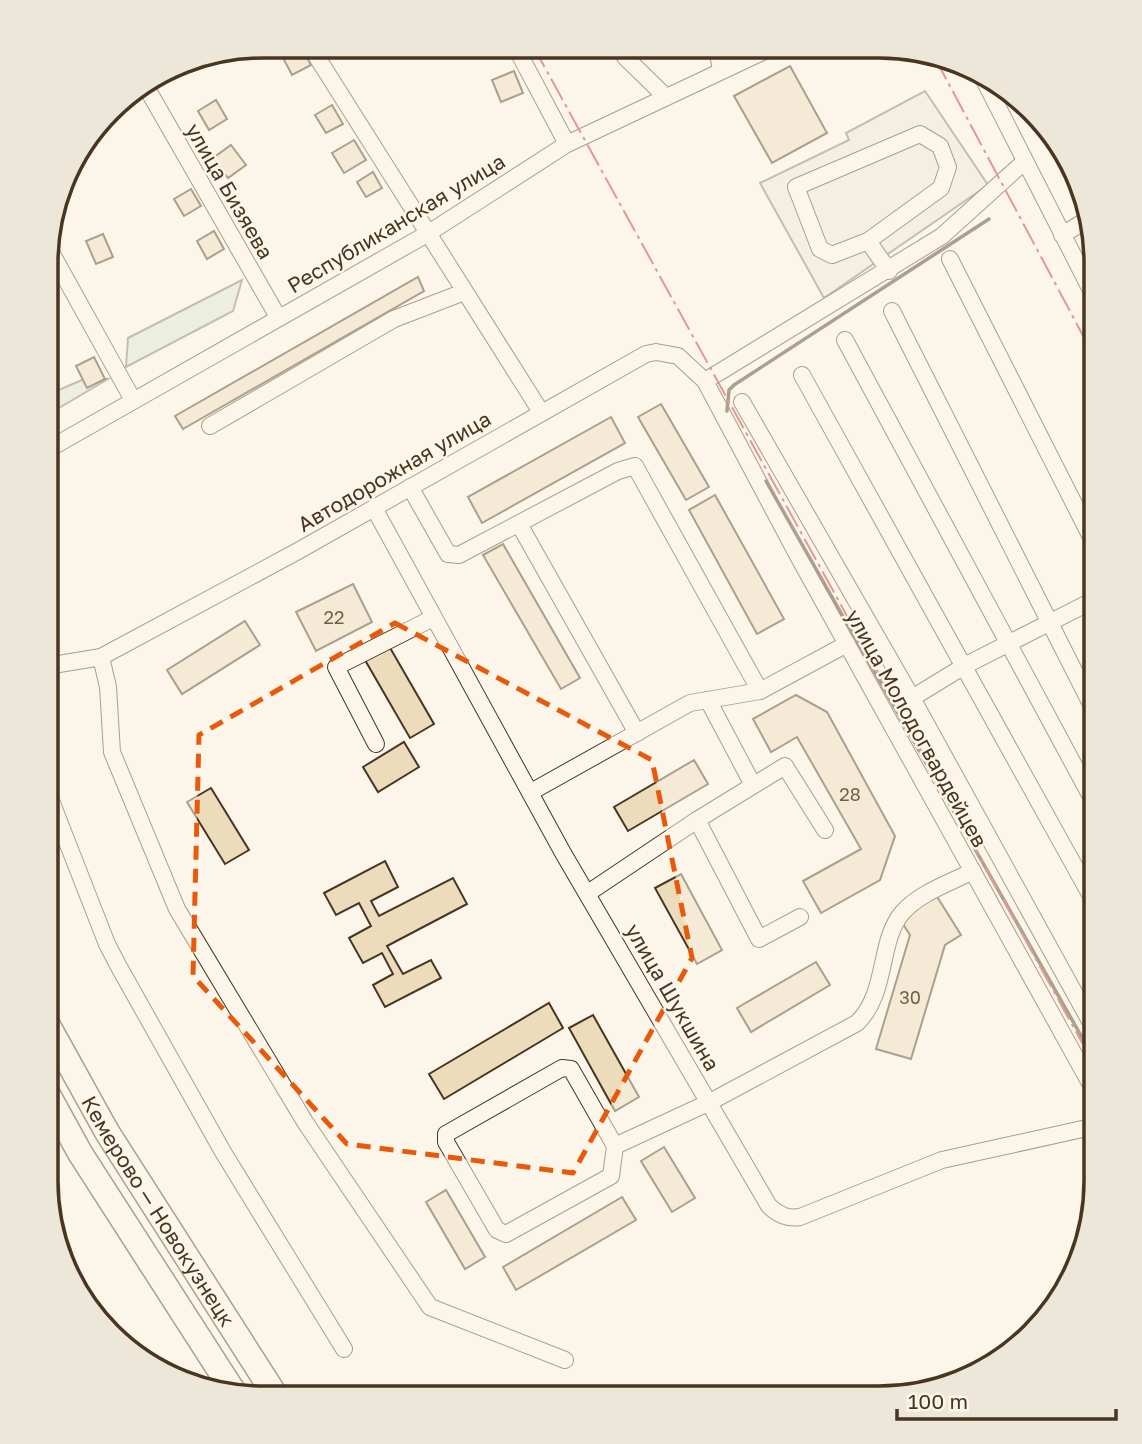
<svg xmlns="http://www.w3.org/2000/svg" width="1142" height="1444" viewBox="0 0 1142 1444" font-family="'Golos Text',sans-serif">
<style>
.green{fill:#dce7d0;stroke:#887966;stroke-width:2}
.parking{fill:#ede7d9;stroke:#887966;stroke-width:2}
.building{fill:#ecdcbc;stroke:#4a3520;stroke-width:2}
.lines{fill:none;stroke-linecap:round;stroke-linejoin:round}
.minor-casing{stroke:#4a3520;stroke-width:18}
.highway-casing{stroke:#4a3520;stroke-width:27}
.minor{stroke:#fbf6e9;stroke-width:16}
.highway{stroke:#fbf6e9;stroke-width:24}
.wall{stroke:#4a3520;stroke-width:3.5}
.power{stroke:#c62828;stroke-width:2;stroke-dasharray:24 5 3.5 5;stroke-linecap:butt}
.marked{fill:none;stroke:#e8590c;stroke-width:5;stroke-dasharray:14 9;stroke-linejoin:round}
.labels{text-anchor:middle;dominant-baseline:central;stroke-width:5;stroke-linejoin:round;paint-order:stroke}
.number-label{font-size:18px;fill:#725f47}
.street-label{font-size:21px;fill:#4a3520;stroke:#fbf6e9}
.rim{fill:none;stroke:#4a3520;stroke-width:3.5}
</style>
<rect width="100%" height="100%" fill="#fbf6e9"/>
<!-- green -->
<g class="green">
<polygon points="242,280 233,311 126,367 128,338"/>
<polygon points="89,377 108,379 47,415 47,395"/>
</g>
<!-- parking -->
<polygon class="parking" points="925,91 988,185 824,298 760,183 849,140 846,133"/>
<!-- building -->
<g class="building">
<polygon points="301,46 311,65 292,75 282,56"/>
<polygon points="790,66 827,133 772,163 734,96"/>
<polygon points="514,71 523,93 501,102 492,80"/>
<polygon points="216,100 227,119 209,130 198,111"/>
<polygon points="332,105 343,124 326,133 315,115"/>
<polygon points="354,140 366,160 344,173 332,153"/>
<polygon points="231,145 246,165 228,178 213,158"/>
<polygon points="373,172 382,188 366,197 357,182"/>
<polygon points="191,189 201,206 184,216 174,199"/>
<polygon points="214,231 224,249 207,259 197,241"/>
<polygon points="103,234 113,257 96,264 86,241"/>
<polygon points="418,277 424,291 183,429 175,416"/>
<polygon points="94,357 105,379 87,388 76,366"/>
<polygon points="661,404 709,487 686,500 638,417"/>
<polygon points="611,417 625,443 482,523 468,497"/>
<polygon points="715,495 784,619 757,634 689,510"/>
<polygon points="503,544 580,678 561,689 483,555"/>
<polygon points="353,584 372,622 316,651 296,612"/>
<polygon points="245,621 260,645 182,694 167,670"/>
<polygon points="389,646 434,724 410,738 365,660"/>
<polygon points="796,695 827,712 895,836 880,880 821,913 803,881 861,849 797,737 771,752 753,719"/>
<polygon points="404,742 419,767 378,792 363,767"/>
<polygon points="694,760 708,784 628,831 614,807"/>
<polygon points="211,788 249,850 225,864 187,802"/>
<polygon points="385,861 398,887 371,901 379,916 453,878 467,904 387,946 403,974 431,960 441,978 385,1007 373,985 393,974 382,953 363,963 349,938 371,926 359,903 336,915 324,893"/>
<polygon points="681,874 722,950 697,964 655,888"/>
<polygon points="936,895 961,935 945,945 911,1059 876,1049 910,935 899,918"/>
<polygon points="816,962 830,985 751,1032 737,1008"/>
<polygon points="549,1003 563,1028 444,1099 429,1074"/>
<polygon points="593,1015 639,1097 615,1111 569,1028"/>
<polygon points="664,1147 695,1198 672,1212 641,1161"/>
<polygon points="446,1190 485,1257 465,1269 426,1202"/>
<polygon points="622,1197 636,1220 516,1290 503,1267"/>
</g>
<g class="lines">
<defs>
<g id="minor">
<polyline points="310,46 541,412"/>
<polyline points="515,46 567,144"/>
<polyline points="620,47 625,57 666,97"/>
<polyline points="717,47 721,71"/>
<polyline points="982,76 1096,300"/>
<polyline points="145,85 278,317"/>
<polyline points="1062,235 1085,221"/>
<polyline points="868,241 832,255 820,249 796,187 920,134 940,146 948,167 941,188 868,241 889,271"/>
<polyline points="47,245 133,400"/>
<polyline points="950,259 1096,547"/>
<polyline points="892,311 1096,714"/>
<polyline points="845,340 1096,806"/>
<polyline points="802,375 1096,905"/>
<polyline points="705,381 942,236 1024,162"/>
<polyline points="742,402 912,698 1096,1032"/>
<polyline points="210,426 394,319 464,292"/>
<polyline points="47,450 427,234 567,144 773,47"/>
<polyline points="410,487 448,554 459,555 618,471 635,466 760,691"/>
<path d="M 374,508 L 563,853 L 769,1206 C 779,1215 787,1219 800,1217 L 942,1160 L 1096,1126"/>
<polyline points="519,524 637,733"/>
<polyline points="101,657 108,687 112,752 177,909 305,1122 430,1307 565,1360"/>
<polyline points="47,666 101,657 298,551 646,354 656,352 678,356 705,381 798,556 1096,1094"/>
<polyline points="912,698 966,665 1096,599"/>
<polyline points="708,700 753,785"/>
<polyline points="376,744 336,667 433,618"/>
<polyline points="46,788 107,944 119,967 223,1152 344,1349"/>
<polyline points="531,792 690,703 760,691 847,644"/>
<polyline points="697,820 759,939 800,917"/>
<polyline points="588,893 697,820 785,766 825,830"/>
<polygon points="562,1068 571,1069 615,1146 611,1176 506,1234 497,1230 446,1142 446,1134"/>
<path d="M 615,1146 L 710,1102 L 857,1023 C 888,993 878,942 902,913 C 919,893 950,883 973,871"/>
</g>
<g id="highway">
<path id="s1" d="M 46,1022 L 107,1132 L 277,1398"/>
<polyline points="46,1091 80,1153 235,1394"/>
</g>
</defs>
<!-- minor casing -->
<use href="#minor" class="minor-casing"/>
<!-- highway casing -->
<use href="#highway" class="highway-casing"/>
<!-- minor -->
<use href="#minor" class="minor"/>
<!-- highway -->
<use href="#highway" class="highway"/>
<!-- wall -->
<g class="wall">
<polyline points="727,411 729,390 734,385 989,219"/>
<polyline points="766,481 1096,1062"/>
</g>
<!-- power -->
<g class="power">
<polyline points="533,46 1096,1068"/>
<polyline points="935,58 1096,360"/>
</g>
</g>
<!-- marked area -->
<path d="M0 0H1142V1444H0ZM 395,623 L 652,760 L 692,958 L 573,1173 L 347,1144 L 193,976 L 199,735 Z" fill="#fbf6e9" fill-opacity=".55" fill-rule="evenodd"/>
<path class="marked" d="M 395,623 L 652,760 L 692,958 L 573,1173 L 347,1144 L 193,976 L 199,735 Z"/>
<g class="labels">
<!-- number labels -->
<g class="number-label">
<text x="334" y="617">22</text>
<text x="850" y="794">28</text>
<text x="910" y="997">30</text>
</g>
<!-- street labels -->
<g class="street-label">
<text transform="translate(230 191) rotate(60)">улица Бизяева</text>
<text transform="translate(396 223) rotate(-31)">Республиканская улица</text>
<text transform="translate(394 471) rotate(-30)">Автодорожная улица</text>
<text transform="translate(917 728) rotate(61)">улица Молодогвардейцев</text>
<text transform="translate(673 997) rotate(60)">улица Шукшина</text>
<text stroke="none"><textPath href="#s1" startOffset="220">Кемерово — Новокузнецк</textPath></text>
</g>
</g>
<!-- crop -->
<path d="M0 0H1142V1444H0ZM263 58H879A205 205 0 0 1 1084 263V1181A205 205 0 0 1 879 1386H263A205 205 0 0 1 58 1181V263A205 205 0 0 1 263 58Z" fill="#ede7d9" fill-rule="evenodd"/>
<path class="rim" d="M263 58H879A205 205 0 0 1 1084 263V1181A205 205 0 0 1 879 1386H263A205 205 0 0 1 58 1181V263A205 205 0 0 1 263 58Z"/>
<!-- scale -->
<path d="M897 1409v10h219v-10" fill="none" stroke="#4a3520" stroke-width="3.5"/>
<text x="908" y="1409" font-size="21" fill="#4a3520" stroke="#fbf6e9" stroke-width="5" paint-order="stroke">100 m</text>
</svg>
